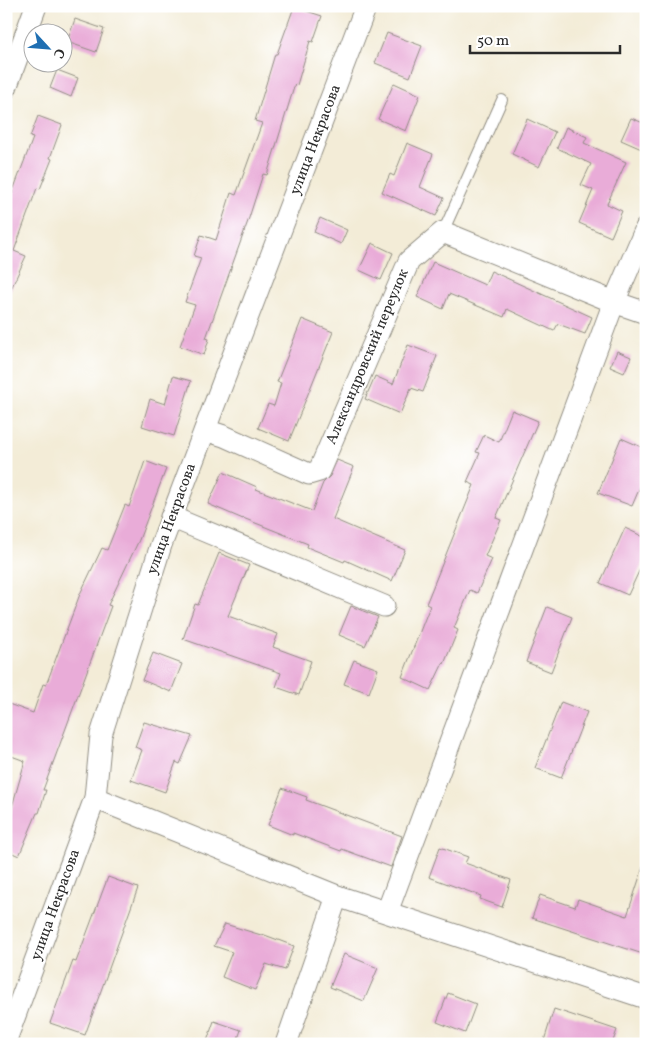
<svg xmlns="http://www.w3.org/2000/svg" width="652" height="1050" viewBox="0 0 652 1050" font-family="Vollkorn,serif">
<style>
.building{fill:#e9acd8}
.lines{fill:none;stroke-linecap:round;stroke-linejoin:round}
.service-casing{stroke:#8f8c81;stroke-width:12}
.minor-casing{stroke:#8f8c81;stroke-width:23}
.service{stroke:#fff;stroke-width:10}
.minor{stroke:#fff;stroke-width:21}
.labels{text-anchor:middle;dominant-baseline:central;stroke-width:4.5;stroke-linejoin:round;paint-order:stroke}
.street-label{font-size:15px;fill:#2b2b2b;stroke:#fff}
</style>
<rect width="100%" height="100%" fill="#fff"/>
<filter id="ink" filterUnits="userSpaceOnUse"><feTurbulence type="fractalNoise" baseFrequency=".02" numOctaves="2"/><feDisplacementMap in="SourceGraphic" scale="10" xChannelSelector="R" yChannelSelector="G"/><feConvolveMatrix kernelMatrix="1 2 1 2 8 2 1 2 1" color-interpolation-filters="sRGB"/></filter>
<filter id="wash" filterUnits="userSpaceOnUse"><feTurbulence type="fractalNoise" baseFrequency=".0096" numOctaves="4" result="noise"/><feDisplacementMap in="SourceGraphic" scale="20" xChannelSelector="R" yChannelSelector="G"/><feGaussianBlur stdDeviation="1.12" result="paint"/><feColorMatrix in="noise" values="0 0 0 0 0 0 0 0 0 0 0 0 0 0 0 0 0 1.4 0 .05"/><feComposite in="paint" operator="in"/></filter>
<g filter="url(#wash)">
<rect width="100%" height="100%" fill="#f3ecd7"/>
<g id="blocks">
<!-- building -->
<g class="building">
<polygon points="294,7 322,16 313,42 310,41 297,85 295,84 267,175 263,174 248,221 206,338 209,339 204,355 180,346 195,305 185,302 201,258 194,256 201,235 216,240 231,193 236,195 262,123 255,121 275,54 277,54"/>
<polygon points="75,19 104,29 96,52 67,42"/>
<polygon points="387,33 422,46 410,77 375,63"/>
<polygon points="57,70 78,78 71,97 50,88"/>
<polygon points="394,83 420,95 406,131 378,119"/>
<polygon points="38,116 62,125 50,158 52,159 40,189 37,188 14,251 26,256 6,300 6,194 11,196 33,138 30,137"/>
<polygon points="631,118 646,124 646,151 621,140"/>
<polygon points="527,119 555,132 539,167 512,154"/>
<polygon points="566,127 587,137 584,143 626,162 607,204 622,211 611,237 579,223 593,190 581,185 591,164 557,148"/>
<polygon points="407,143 433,154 420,187 444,198 436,216 382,192 390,174 394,176"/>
<polygon points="320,218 347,230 341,244 314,232"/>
<polygon points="372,243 393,253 381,280 359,270"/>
<polygon points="433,262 485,285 491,271 592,317 585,334 558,324 554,331 507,309 504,317 449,294 443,309 417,297"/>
<polygon points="302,319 333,332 289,441 258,428 268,404 274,406 281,383 277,382"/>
<polygon points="408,345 437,356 423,392 411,388 400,414 365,399 375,376 393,384"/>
<polygon points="617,351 631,357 624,373 610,367"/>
<polygon points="173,376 191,381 174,436 142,426 150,399 165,404"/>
<polygon points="512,410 538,421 496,518 501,520 485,556 492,559 477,593 470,590 454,628 458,630 444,664 443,663 430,690 402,677 430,606 426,604 474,485 467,482 480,453 476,452 484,435 499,442"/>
<polygon points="621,438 646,449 646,473 632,506 598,493"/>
<polygon points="337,460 354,467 333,519 405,550 392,581 345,560 344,562 307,547 308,544 243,518 243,519 208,504 223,472 257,487 256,489 312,511 323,483 330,476"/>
<polygon points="145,461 166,469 139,540 108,605 111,606 43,790 46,790 39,813 37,813 19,856 6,850 6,828 25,761 6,754 6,703 33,713 43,684 46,685 80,594 102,548 107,550 125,505 129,507"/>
<polygon points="625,528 646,538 646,556 628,595 600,583"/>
<polygon points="219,553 249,565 228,616 278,634 273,647 311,661 299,695 276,687 281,673 183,639 195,604 198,605"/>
<polygon points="351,606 378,617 365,646 339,635"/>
<polygon points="547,607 572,617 551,672 526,662"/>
<polygon points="153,653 182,664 171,692 142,680"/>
<polygon points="354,660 378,669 369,693 344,684"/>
<polygon points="561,702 587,712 561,778 535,768"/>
<polygon points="144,722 192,736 180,764 176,762 165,792 131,780 142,750 135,747"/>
<polygon points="282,788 307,797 306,800 402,836 391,867 342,849 341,851 293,833 293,835 268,825"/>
<polygon points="440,847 468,857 465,863 511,880 502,907 480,899 481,896 429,877"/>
<polygon points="643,867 646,868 646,955 532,918 540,895 575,907 578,899 627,916"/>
<polygon points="108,877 138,888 85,1035 50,1023 73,961 76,962"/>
<polygon points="225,924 261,935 262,934 294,946 285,970 266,964 255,990 222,977 232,952 214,946"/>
<polygon points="344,954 378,968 364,1001 330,987"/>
<polygon points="448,993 476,1004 465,1033 437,1022"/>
<polygon points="554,1009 617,1030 612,1044 543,1044"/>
<polygon points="214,1021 241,1030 236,1044 206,1044"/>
</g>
</g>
</g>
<g filter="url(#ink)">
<use href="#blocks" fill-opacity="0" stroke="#8f8c81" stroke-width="1"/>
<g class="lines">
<defs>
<polyline id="service" points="443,232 502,100"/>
<g id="minor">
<polyline points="6,88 36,6"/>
<polyline points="205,430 224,436 309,474 319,471 409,261 443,232 614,302 646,313"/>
<polyline points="171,517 384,606"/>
<polyline points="95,798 337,896 646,998"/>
<polyline points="387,912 614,302 646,228"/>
<polyline points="6,1040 95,798 101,735 161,545 366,6"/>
<polyline points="286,1044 337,896"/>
</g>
</defs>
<!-- service casing -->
<use href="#service" class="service-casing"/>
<!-- minor casing -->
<use href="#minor" class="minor-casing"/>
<!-- service -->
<use href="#service" class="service"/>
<!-- minor -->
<use href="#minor" class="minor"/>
</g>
</g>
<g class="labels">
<!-- street labels -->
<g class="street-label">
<text transform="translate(316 140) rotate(-69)">улица Некрасова</text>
<text transform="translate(368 357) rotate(-67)">Александровский переулок</text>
<text transform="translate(172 519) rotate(-70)">улица Некрасова</text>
<text transform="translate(56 905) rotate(-70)">улица Некрасова</text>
</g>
</g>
<!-- margin -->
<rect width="652" height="1050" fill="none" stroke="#fff" stroke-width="25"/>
<!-- north arrow -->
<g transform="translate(48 48) rotate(116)"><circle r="24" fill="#ffffff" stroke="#aaaaaa"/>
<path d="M0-4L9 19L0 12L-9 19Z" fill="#1f6fb2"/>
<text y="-8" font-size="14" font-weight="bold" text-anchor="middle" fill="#2b2b2b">С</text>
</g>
<!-- scale -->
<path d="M470 45v8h150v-8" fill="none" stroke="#2b2b2b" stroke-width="2.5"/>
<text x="477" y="45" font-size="15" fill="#2b2b2b" stroke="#ffffff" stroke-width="4" paint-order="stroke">50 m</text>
</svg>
